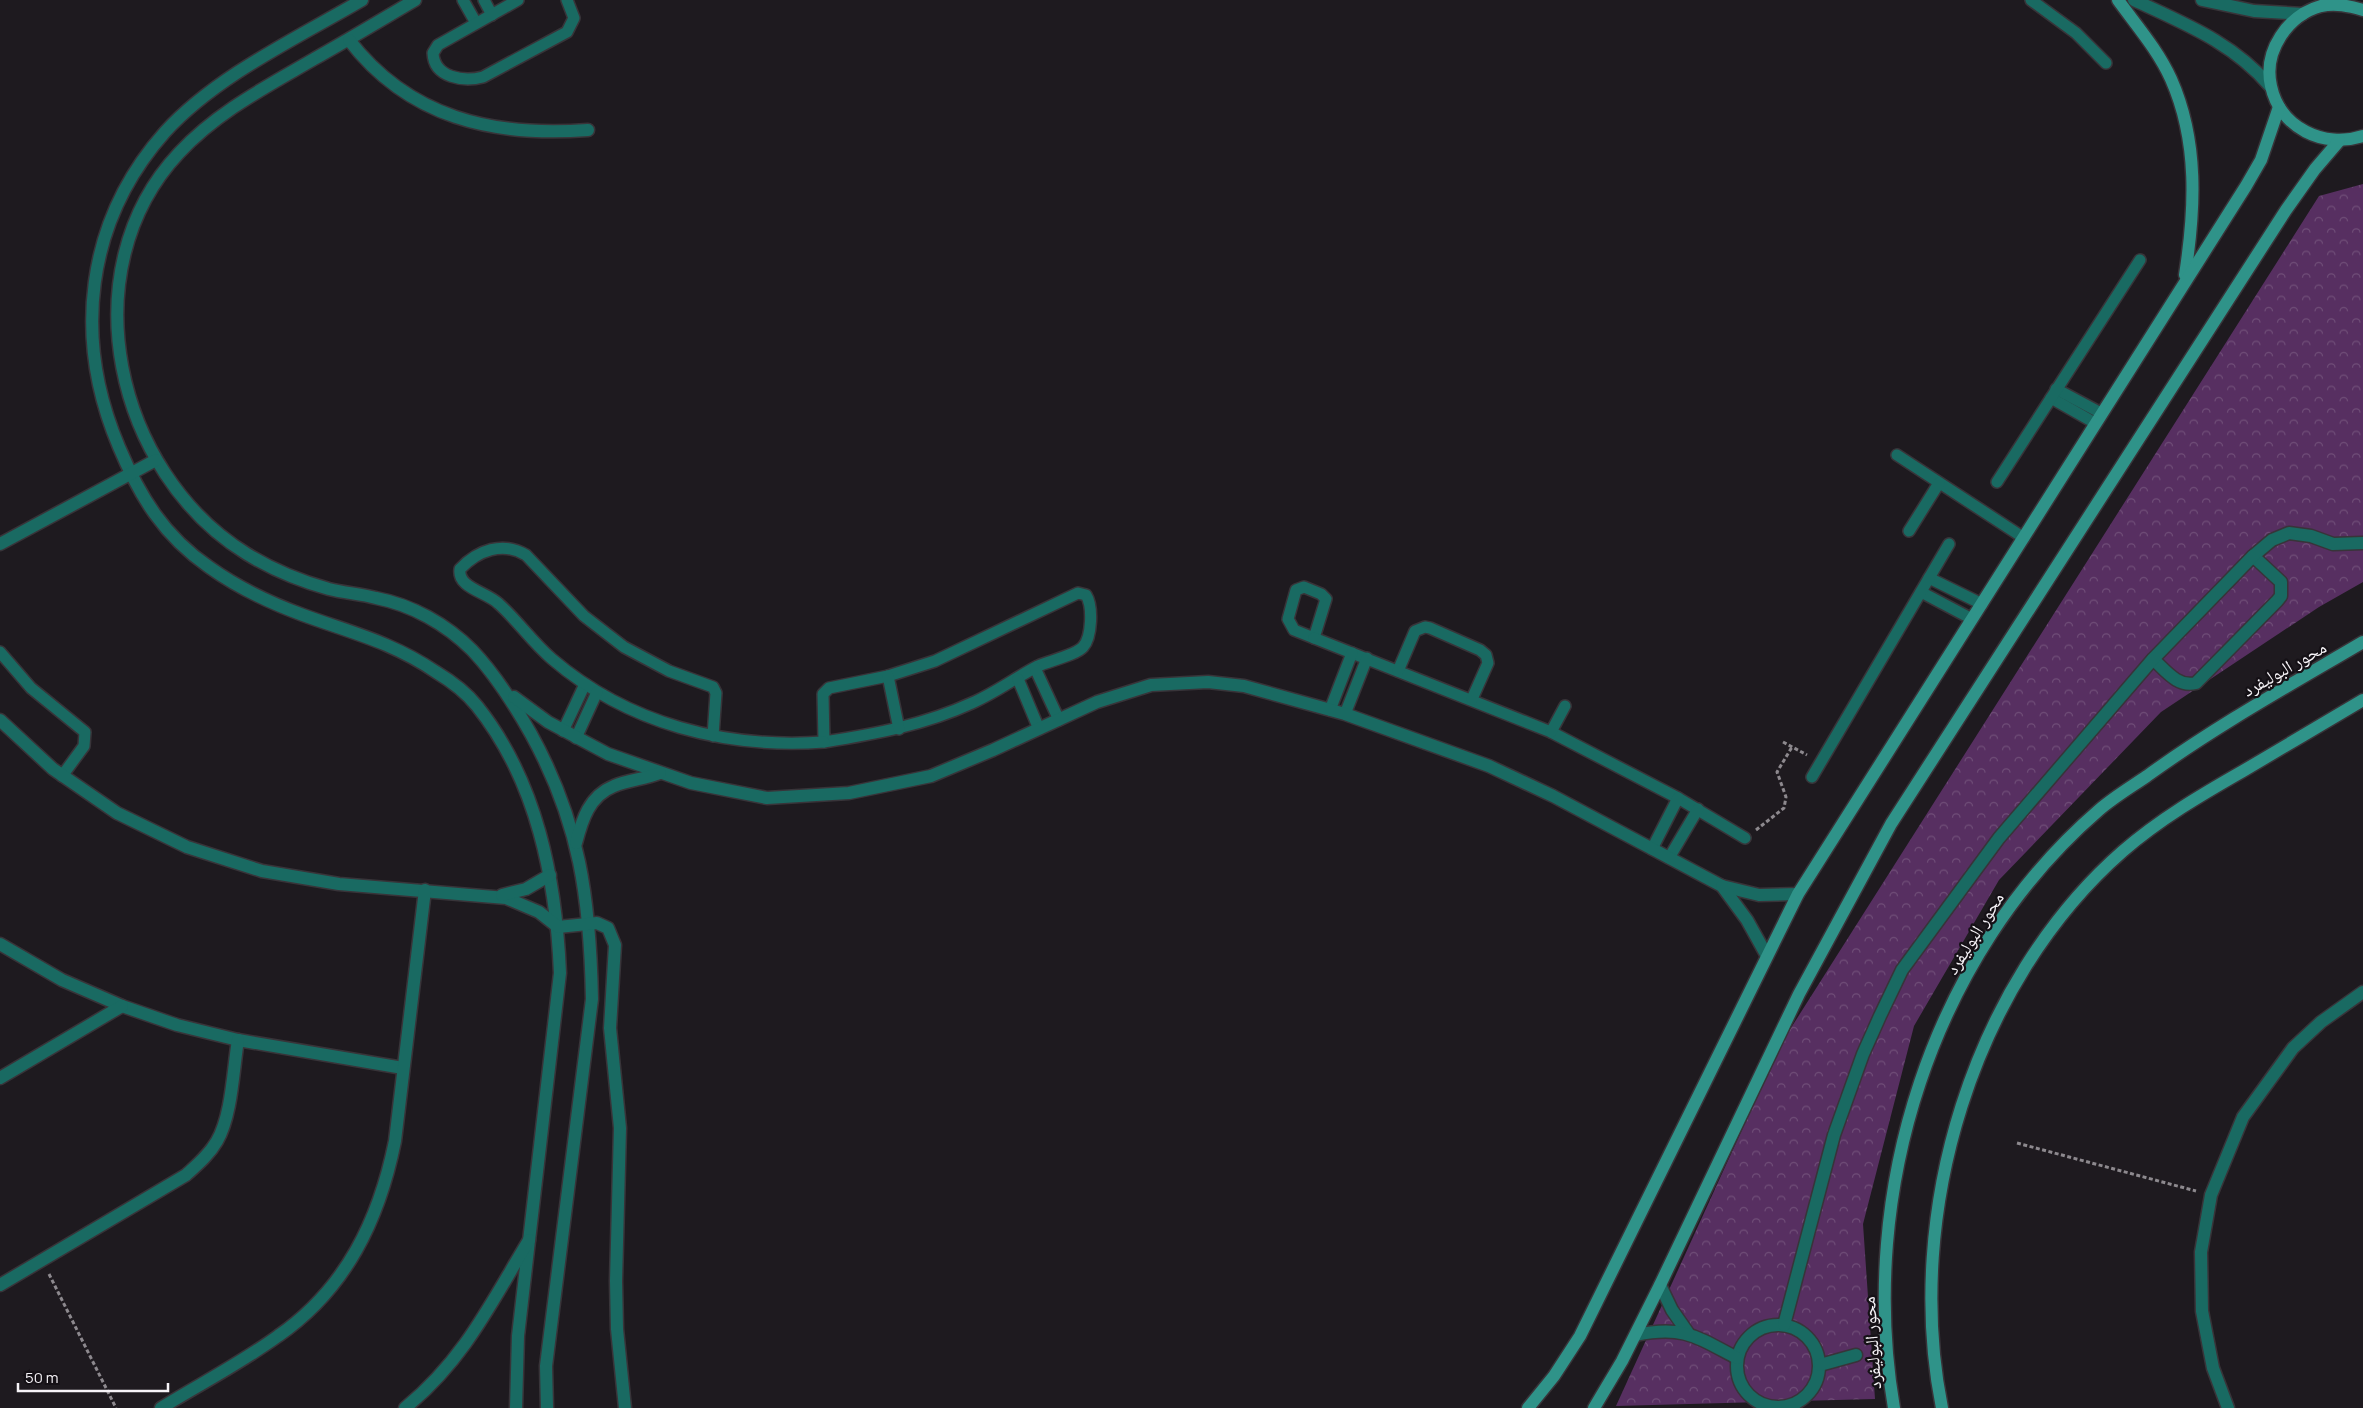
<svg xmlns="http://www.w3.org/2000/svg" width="2363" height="1408" viewBox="0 0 2363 1408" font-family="Manrope,'Noto Naskh Arabic',sans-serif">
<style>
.park{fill:url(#park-crowns)}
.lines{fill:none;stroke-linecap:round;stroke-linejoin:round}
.lane-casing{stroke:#383439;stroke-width:14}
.street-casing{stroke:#383439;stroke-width:15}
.secondary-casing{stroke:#383439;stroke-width:15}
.path{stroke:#8d898e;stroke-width:3;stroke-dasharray:4 2.5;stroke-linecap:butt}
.lane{stroke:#196a62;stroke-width:11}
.street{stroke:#196a62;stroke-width:12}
.secondary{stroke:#2f9389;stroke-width:12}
.labels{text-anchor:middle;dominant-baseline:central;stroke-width:4.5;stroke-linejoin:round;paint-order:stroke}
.street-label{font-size:18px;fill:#f6f3f7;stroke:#151116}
</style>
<defs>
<pattern id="park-crowns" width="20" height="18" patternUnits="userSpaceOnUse" patternTransform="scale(1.25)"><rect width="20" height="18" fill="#572f61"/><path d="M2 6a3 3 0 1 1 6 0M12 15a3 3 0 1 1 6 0" fill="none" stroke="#704e78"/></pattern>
</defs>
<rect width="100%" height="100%" fill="#1e1a1f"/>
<!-- park -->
<polygon class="park" points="2363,184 2363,582 2319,607 2161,712 1999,880 1914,1026 1863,1224 1875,1399 1616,1406 1782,1042 2319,196"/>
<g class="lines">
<defs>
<g id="lane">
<polyline points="463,0 476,23"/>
<polyline points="484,0 492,15"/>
<path d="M 518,0 L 438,45 L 433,53 C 434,78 464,82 483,77 L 567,32 L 574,18 L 567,0"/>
<polyline points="2031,0 2076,33 2106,63"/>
<polyline points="2056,389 2101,413"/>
<polyline points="2051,398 2095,423"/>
<polyline points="1897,455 2024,538"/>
<polyline points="1997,482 2140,260"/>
<polyline points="1909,531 1939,483"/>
<polyline points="1929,578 1982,604"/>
<polygon points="1304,587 1321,594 1326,599 1314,638 1294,630 1288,619 1296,590"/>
<polyline points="1921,592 1972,619"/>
<path d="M 1078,593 L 1086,595 C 1093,606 1092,637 1083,647 C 1076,655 1049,661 1038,666 C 1015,678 995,693 972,703 C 924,725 875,734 824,742 L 823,694 L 829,688 L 888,676 L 935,661 Z"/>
<polyline points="1314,638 1551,732 1678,798 1745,838"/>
<polyline points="0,652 31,688 85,732 84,746 62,776"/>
<polyline points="1035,668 1059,720"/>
<polyline points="1398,671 1415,631 1425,627 1430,628 1480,650 1486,655 1488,663 1472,699"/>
<polyline points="888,676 899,729"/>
<polyline points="1018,679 1039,729"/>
<polyline points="1330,710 1352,653"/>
<polyline points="1345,714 1367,658"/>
<polyline points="563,731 585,684"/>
<polyline points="1551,732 1565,706"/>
<path d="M 713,736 L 716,693 L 713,687 L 669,671 L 624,647 L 584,616 L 526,555 C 503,541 478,550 460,569 C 457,588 487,592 499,604 C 518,621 532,642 552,659 C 628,724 726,749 824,742"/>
<polyline points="576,738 597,692"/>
<polyline points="1812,777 1949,544"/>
<polyline points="1652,849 1678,798"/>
<polyline points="1669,858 1698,809"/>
</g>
<g id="street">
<path d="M 362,0 C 297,38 216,76 165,132 C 85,222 73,339 119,447 C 140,497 164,536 209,567 C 237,587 270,603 303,615 C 352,633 392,642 436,672 C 451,681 466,692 477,706 C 537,781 556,879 560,973 L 518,1336 L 516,1408"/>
<path d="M 415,0 C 381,20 348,40 314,59 C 266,87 217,112 179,153 C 69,270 115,473 247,554 C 273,570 300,581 329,589 C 345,593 361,594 376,598 C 412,605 446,624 472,650 C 496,675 514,704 531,734 C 580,823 590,899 592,999 L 546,1366 L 547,1408"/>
<path d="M 2134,0 C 2185,24 2232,42 2270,86"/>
<polyline points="2202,0 2254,11 2303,14"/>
<path d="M 349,40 C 409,118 493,137 588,130"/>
<polyline points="0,544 156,460"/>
<path d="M 2153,659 C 2165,670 2178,688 2196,683 L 2277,601 L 2281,596 L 2281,582 L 2253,556"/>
<polyline points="514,697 548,722 608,754 691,783 767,798 849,793 931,776 993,750 1097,702 1151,685 1208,682 1244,686 1345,714 1489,766 1553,796 1722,886 1759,895 1798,894"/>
<polyline points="0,720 53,769 117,813 187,847 262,871 339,884 506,898 539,912 558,927 597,923 608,928 615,945 610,1028 620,1128 616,1281 617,1329 625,1408"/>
<path d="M 576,843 C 582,820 589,796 614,786 C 628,780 645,779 660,773"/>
<polyline points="1722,886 1747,920 1767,956"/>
<polyline points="502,895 526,889 550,875"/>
<polyline points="0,944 62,980 122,1006 177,1025 238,1040 403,1068"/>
<polyline points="0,1078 122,1006"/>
<path d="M 0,1285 L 186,1175 C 197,1165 209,1155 217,1141 C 232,1115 233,1070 238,1040"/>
<polyline points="1660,1285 1672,1310 1688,1333"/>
<circle cx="1778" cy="1366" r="41"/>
<polyline points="1784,1325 1834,1135 1863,1054 1880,1016 1902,970 1999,838 2153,659 2253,556 2272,540 2289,533 2311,536 2333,544 2363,543"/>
<path d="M 1636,1335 C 1683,1325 1697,1337 1737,1358"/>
<polyline points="1820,1365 1856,1355"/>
<path d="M 161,1408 C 200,1384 241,1363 278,1336 C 346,1289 379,1220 395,1141 L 425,890"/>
<path d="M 405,1408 C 464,1360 491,1303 529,1240"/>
<polyline points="2228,1408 2213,1368 2202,1311 2201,1252 2211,1195 2243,1117 2293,1048 2321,1022 2363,992"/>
</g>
<g id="secondary">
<path d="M 2118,0 C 2136,25 2158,50 2171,79 C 2199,142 2195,210 2185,275"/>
<path d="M 2363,10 C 2349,6 2336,3 2321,6 C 2288,15 2263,51 2271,86 C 2280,128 2324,149 2363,136"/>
<polyline points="1528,1408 1554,1376 1580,1336 1798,894 2246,186 2261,160 2279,107"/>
<polyline points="1594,1408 1622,1361 1660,1285 1799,994 1891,824 2286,210 2315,169 2339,141"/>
<path d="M 1894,1408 C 1857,1193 1932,954 2099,810 C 2114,797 2131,787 2147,776 C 2216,726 2290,685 2363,642"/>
<path d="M 1942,1408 C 1903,1214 1973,982 2123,851 C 2160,819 2201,795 2243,771 C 2283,747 2323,724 2363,700"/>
</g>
</defs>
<!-- lane casing -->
<use href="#lane" class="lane-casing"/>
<!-- street casing -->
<use href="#street" class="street-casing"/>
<!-- secondary casing -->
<use href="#secondary" class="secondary-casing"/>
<!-- path -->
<g class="path">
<polyline points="1783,742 1807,755"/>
<polyline points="1756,830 1784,808 1786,797 1777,772 1792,747"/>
<polyline points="2017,1143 2196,1191"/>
<polyline points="49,1274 116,1408"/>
</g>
<!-- lane -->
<use href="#lane" class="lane"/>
<!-- street -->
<use href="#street" class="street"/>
<!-- secondary -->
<use href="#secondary" class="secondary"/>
</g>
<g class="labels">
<!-- street labels -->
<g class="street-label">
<text transform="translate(2284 668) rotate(-30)">محور البوليفرد</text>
<text transform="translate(1974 933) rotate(-58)">محور البوليفرد</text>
<text transform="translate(1871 1343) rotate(-94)">محور البوليفرد</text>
</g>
</g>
<!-- scale -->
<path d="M18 1383v8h150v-8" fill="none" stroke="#f6f3f7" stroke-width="2.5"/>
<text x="25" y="1383" font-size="15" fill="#f6f3f7" stroke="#151116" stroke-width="4" paint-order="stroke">50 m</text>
</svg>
